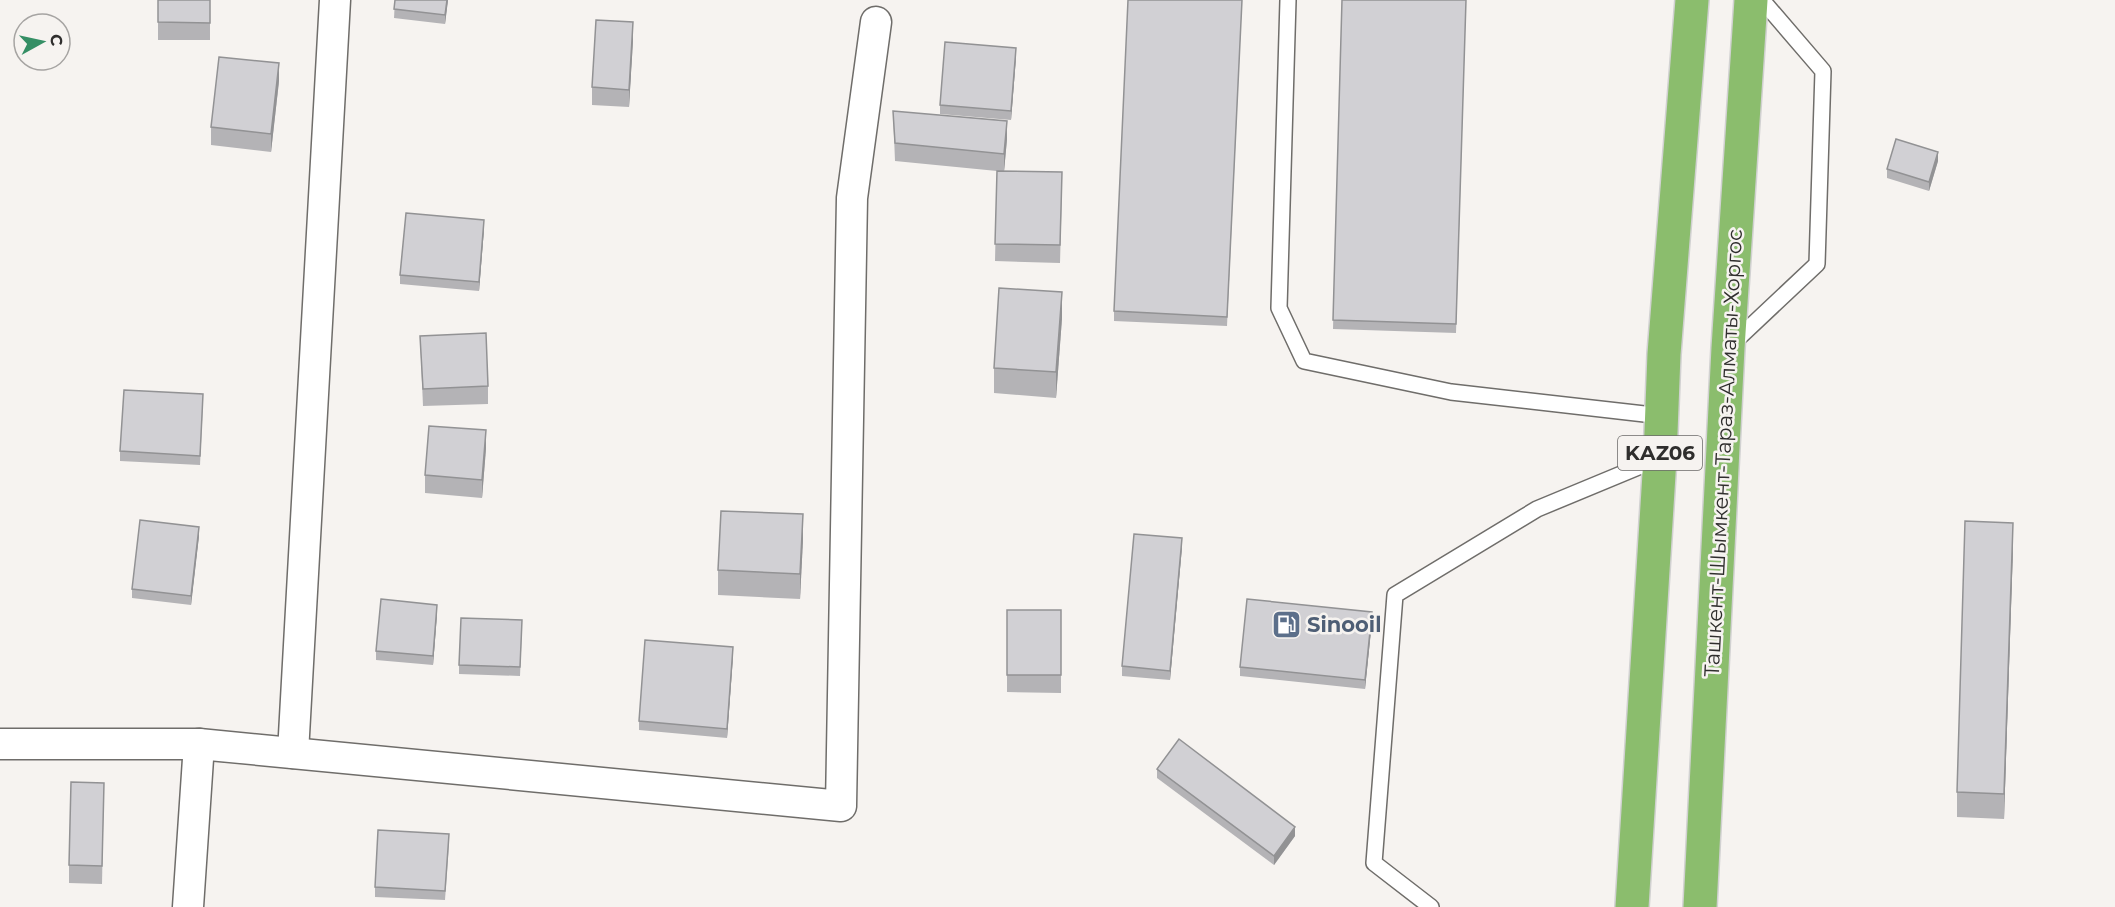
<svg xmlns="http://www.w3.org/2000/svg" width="2115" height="907" viewBox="0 0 2115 907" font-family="Montserrat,sans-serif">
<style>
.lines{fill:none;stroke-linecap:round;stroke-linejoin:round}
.lane-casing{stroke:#6f6d6a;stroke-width:18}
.street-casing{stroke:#6f6d6a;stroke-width:33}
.highway-casing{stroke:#d1d1d1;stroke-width:36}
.lane{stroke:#fff;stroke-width:15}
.street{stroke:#fff;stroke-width:30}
.highway{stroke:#8bbd6d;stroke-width:33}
.wall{fill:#b4b3b6}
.shaded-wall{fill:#929294}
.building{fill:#d1d0d4;stroke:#929294;stroke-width:1.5}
.labels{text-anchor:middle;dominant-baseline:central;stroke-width:5;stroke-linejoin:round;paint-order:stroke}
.shield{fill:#f6f3f0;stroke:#6b6968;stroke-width:1.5}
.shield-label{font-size:20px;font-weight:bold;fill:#2f2e2d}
.street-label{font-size:21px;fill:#2f2e2d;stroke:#f6f3f0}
.service-label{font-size:21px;font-weight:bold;fill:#4e5e75;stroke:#f6f3f0;text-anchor:start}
</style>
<rect width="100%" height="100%" fill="#f6f3f0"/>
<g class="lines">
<defs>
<g id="lane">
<polyline points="1288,0 1279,308 1304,361 1451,392 1662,416"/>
<polyline points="1732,344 1817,264 1823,71 1762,0"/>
<polyline points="1431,907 1374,863 1395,595 1537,509 1660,458"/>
</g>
<g id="street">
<polyline points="0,744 199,744 841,806 852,198 876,22"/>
<polyline points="293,753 335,0"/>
<polyline points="188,907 199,744"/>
</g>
<g id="highway">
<polyline points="1632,907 1660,458 1664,354 1692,0"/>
<polyline points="1700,907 1728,348 1751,0"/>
</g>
</defs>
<!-- lane casing -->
<use href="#lane" class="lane-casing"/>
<!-- street casing -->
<use href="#street" class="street-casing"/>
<!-- highway casing -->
<use href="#highway" class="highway-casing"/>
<!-- lane -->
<use href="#lane" class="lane"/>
<!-- street -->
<use href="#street" class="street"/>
<!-- highway -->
<use href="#highway" class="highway"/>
</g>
<!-- wall -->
<g class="wall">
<rect x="158" y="0" width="52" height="40"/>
<polygon points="395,0 448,0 445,24 394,18"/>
<polygon points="1242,0 1227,326 1114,321 1114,311"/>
<polygon points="1342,0 1466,0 1456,333 1333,329"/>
<polygon points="633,40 629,107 592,105 592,87"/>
<polygon points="1016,57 1011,120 940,114 940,105"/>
<polygon points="279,81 271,152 211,145 211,127"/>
<polygon points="893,111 1007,139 1004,171 1062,190 1060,263 995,261 997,171 895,161"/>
<polygon points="1938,161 1929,191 1887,178 1887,169"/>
<polygon points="484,229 479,291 400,284 400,275"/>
<polygon points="1062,318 1056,398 994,393 994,368"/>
<polygon points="420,336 488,386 488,404 423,406"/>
<polygon points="203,403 200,465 120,461 120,451"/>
<polygon points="486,448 482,498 425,493 425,475"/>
<polygon points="199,536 191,605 132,598 132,589"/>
<polygon points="803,539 800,599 718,595 718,570"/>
<polygon points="1182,547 1170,680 1122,676 1122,666"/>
<polygon points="2013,548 2004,819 1957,817 1957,792"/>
<polygon points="1007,610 1061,610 1061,693 1007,692"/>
<polygon points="437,614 433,665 376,660 376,651"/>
<polygon points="1372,621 1365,689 1240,676 1240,667"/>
<polygon points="522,629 520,676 459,674 459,665"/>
<polygon points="733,656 727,738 639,730 639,721"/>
<polygon points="1157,769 1295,836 1274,865 1157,778"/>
<polygon points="104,783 102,884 69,883 69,865"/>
<polygon points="449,843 445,900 375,897 375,887"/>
</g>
<!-- shaded-wall -->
<g class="shaded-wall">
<polygon points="447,0 448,0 445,24 445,15"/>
<polygon points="633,22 633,40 629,107 629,90"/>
<polygon points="1016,48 1016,57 1011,120 1011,111"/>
<polygon points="279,63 279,81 271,152 271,134"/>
<polygon points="1007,121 1007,139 1004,172 1004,154"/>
<polygon points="1938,152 1938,161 1929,191 1929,182"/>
<polygon points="484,220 484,229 479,291 479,282"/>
<polygon points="1062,292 1062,318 1056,398 1056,372"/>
<polygon points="486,430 486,448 482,498 482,480"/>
<polygon points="803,514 803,539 800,599 800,574"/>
<polygon points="2013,523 2013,548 2004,819 2004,794"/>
<polygon points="199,527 199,536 191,605 191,596"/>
<polygon points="1182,538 1182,547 1170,680 1170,671"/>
<polygon points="437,605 437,614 433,665 433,656"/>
<polygon points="1372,612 1372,621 1365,689 1365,680"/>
<polygon points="733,647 733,656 727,738 727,729"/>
<polygon points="1295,827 1295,836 1274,865 1274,856"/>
</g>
<!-- building -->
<g class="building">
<polygon points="158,0 210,0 210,23 158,22"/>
<polygon points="395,0 447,0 445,15 394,9"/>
<polygon points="1128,0 1242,0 1227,317 1114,311"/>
<polygon points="1342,0 1466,0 1456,324 1333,320"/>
<polygon points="596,20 633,22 629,90 592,87"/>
<polygon points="945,42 1016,48 1011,111 940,105"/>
<polygon points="219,57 279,63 271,134 211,127"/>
<polygon points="893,111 1007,121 1004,154 895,143"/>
<polygon points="1896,139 1938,152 1929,182 1887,169"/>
<polygon points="997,171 1062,172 1060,245 995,244"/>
<polygon points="406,213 484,220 479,282 400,275"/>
<polygon points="999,288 1062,292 1056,372 994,368"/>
<polygon points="486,333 488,386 423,389 420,336"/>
<polygon points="124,390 203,394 200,456 120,451"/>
<polygon points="429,426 486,430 482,480 425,475"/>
<polygon points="721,511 803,514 800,574 718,570"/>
<polygon points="140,520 199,527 191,596 132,589"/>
<polygon points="1965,521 2013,523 2004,794 1957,792"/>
<polygon points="1134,534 1182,538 1170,671 1122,666"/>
<polygon points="381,599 437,605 433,656 376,651"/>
<polygon points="1247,599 1372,612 1365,680 1240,667"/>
<rect x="1007" y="610" width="54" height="65"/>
<polygon points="461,618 522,620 520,667 459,665"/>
<polygon points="645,640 733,647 727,729 639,721"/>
<polygon points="1179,739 1295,827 1274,856 1157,769"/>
<polygon points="71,782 104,783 102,866 69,865"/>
<polygon points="378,830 449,834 445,891 375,887"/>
</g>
<!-- icons -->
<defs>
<symbol id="fuel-square" viewBox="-11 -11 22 22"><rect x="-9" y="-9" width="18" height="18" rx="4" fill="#5c6f8a" stroke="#f6f3f0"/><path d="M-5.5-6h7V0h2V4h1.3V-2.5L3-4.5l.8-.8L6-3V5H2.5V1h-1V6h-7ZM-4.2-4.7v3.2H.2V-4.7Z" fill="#fff"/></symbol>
</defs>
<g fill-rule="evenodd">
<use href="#fuel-square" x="1270" y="608" width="33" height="33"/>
</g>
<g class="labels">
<!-- shield labels -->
<rect class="shield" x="1618" y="436" width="84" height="34" rx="4.5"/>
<g class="shield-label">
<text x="1660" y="453">KАZ06</text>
</g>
<!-- street labels -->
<g class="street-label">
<text transform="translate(1723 453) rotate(-87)">Ташкент-Шымкент-Тараз-Алматы-Хоргос</text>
</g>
<!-- service labels -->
<g class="service-label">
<text x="1307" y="624">Sinooil</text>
</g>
</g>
<!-- north arrow -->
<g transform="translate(42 42) rotate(82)"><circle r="28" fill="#f6f3f0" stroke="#a6a4a2" stroke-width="1.5"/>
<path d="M0-4.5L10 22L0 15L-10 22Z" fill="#358f65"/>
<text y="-9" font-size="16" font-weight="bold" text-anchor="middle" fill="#2f2e2d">С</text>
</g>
</svg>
